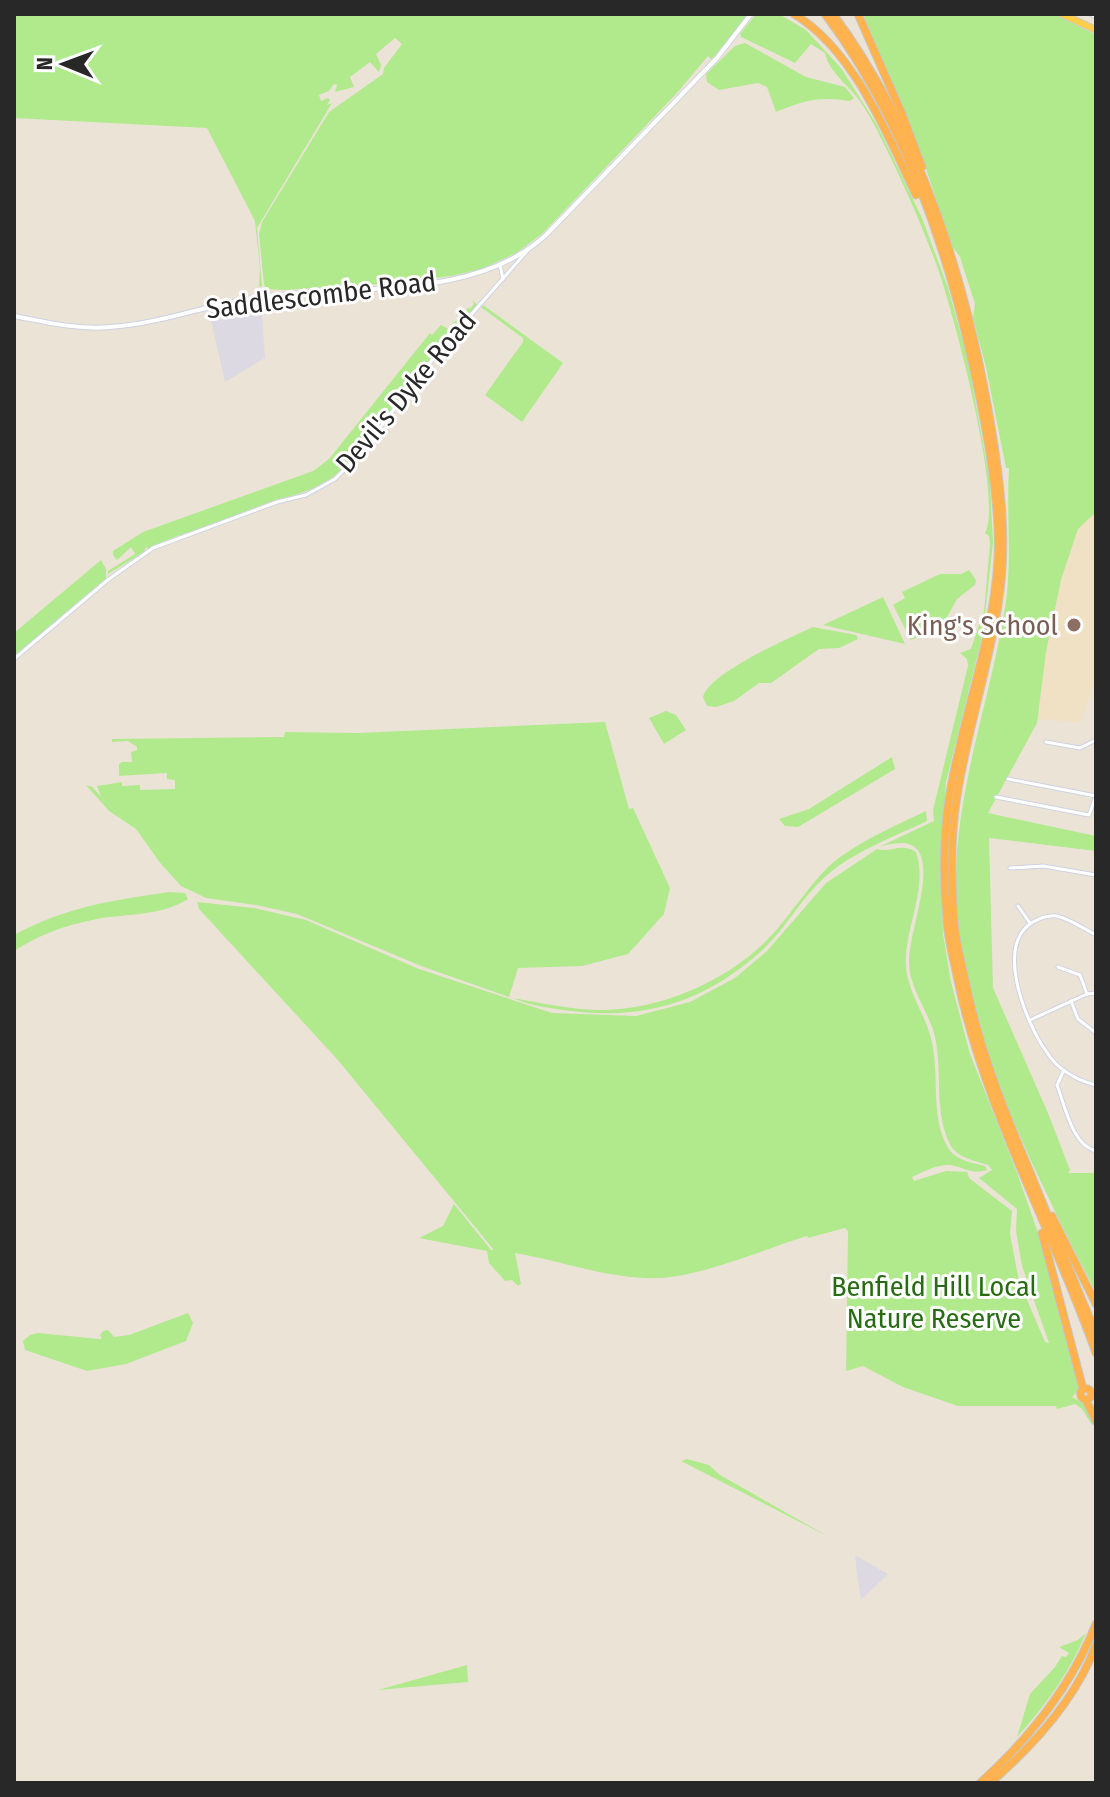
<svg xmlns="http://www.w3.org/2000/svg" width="1110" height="1797" viewBox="0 0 1110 1797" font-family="'Fira Sans Condensed',sans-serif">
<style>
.industrial{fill:#dcd9e3}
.education{fill:#f0e1c4}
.green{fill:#b0ea8d}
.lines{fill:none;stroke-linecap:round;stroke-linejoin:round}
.minor-casing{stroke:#cdd2e3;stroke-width:5}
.tertiary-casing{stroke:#cdd2e3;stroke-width:6}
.primary-casing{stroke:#c7c7c7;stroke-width:8}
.trunk-casing{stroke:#c7c7c7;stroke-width:9}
.minor{stroke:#fff;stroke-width:3}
.tertiary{stroke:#fff;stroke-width:4}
.primary{stroke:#ffcf4a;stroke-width:6}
.trunk{stroke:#ffb24d;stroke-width:7}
.education-dot{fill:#8d6e63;stroke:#fff;stroke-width:3}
.labels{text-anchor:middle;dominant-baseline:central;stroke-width:6;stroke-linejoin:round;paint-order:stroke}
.street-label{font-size:28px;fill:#282828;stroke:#fff}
.education-label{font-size:28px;fill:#785e54;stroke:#fff;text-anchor:end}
.park-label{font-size:28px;fill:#276b12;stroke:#fff}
</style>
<rect width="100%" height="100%" fill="#ece3d7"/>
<!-- industrial -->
<g class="industrial">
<polygon points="216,310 232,316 262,311 265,358 225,382 209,312"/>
<polygon points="855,1555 888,1574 861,1600 857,1575"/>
</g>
<!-- education -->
<polygon class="education" points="1096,512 1096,676 1081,723 1037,719 1046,652 1061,580 1078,529"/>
<!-- green -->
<g class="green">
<polygon points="14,14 748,14 714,57 711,59 708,56 677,93 542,234 516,253 482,269 451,276 396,283 284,290 266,289 264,284 259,234 262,222 329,112 383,74 384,68 402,44 395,38 376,54 381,65 379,72 370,62 350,77 354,87 335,92 337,85 334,84 329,91 319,95 321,101 328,98 330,100 327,105 332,103 257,228 262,286 259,287 260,268 255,221 207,128 14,118"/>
<path d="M 756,14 L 779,14 L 806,30 L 841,68 L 877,125 L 922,218 L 948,288 L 968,360 L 990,482 L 993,543 L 983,633 L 946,782 L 941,864 L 943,934 L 951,982 L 970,1054 L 1016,1170 L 1049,1264 L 1078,1381 L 1078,1391 L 1072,1397 L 1086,1405 L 1095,1423 L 1092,1425 L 1082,1409 L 1075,1404 L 1057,1409 L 1056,1406 L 958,1406 L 903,1387 L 863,1366 L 846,1371 L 848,1231 L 845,1228 L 808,1238 L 807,1236 C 765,1249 702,1276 660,1278 C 610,1280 563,1261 515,1253 L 521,1284 L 518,1286 L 512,1280 L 505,1281 L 489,1263 L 487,1251 L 419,1238 L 443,1226 L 454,1204 L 491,1250 L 494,1250 L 337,1059 L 199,909 L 197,902 L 254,908 L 306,920 L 419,969 L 552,1013 L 636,1016 L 690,1002 L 735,978 L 767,951 L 826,883 L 877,849 C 891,853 901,842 916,852 C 929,890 903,929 906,968 C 909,995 927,1017 932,1043 C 940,1077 929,1122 951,1152 C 959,1161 974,1163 985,1166 L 987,1170 C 973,1175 963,1167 950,1165 C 938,1164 922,1172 912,1177 L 914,1181 L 946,1171 L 967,1172 L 969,1178 L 1012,1211 L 1010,1234 L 1019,1281 L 1045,1342 L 1049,1343 L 1022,1266 L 1016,1231 L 1017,1209 L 979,1178 L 992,1170 L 988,1165 C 976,1161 958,1158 951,1146 C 933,1112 943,1073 935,1037 C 929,1011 909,989 909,962 C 909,933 933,876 919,852 C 910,838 892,844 879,847 L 934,821 L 933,810 L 968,666 L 967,659 L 960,653 L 971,649 L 984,611 L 990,544 L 989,536 L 985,533 C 1004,499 952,308 937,266 C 921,223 902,180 881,138 C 875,126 868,113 860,101 C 849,86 829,72 825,53 L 811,44 L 795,63 L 741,37 L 740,34 Z"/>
<path d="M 863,14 L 1054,14 L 1096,35 L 1096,512 L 1078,529 L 1061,580 L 1046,652 L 1037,723 L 988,813 L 1096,836 L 1096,851 L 989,838 L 993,988 L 1048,1113 L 1070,1170 L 1068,1173 L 1096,1173 L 1096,1293 C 1034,1170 956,1023 956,882 C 956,789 989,704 1004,614 C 1013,565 1006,516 1009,468 L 1006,468 L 986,367 L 973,318 L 975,304 L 960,257 L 951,245 L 921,153 Z"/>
<path d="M 745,43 L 806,77 L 845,87 L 854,98 L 850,101 C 820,96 804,100 776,112 L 767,87 L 758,83 L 719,90 L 707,82 L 706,74 L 735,46 Z"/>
<path d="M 473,300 L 477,305 L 356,455 C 326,489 310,489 271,503 C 251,509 233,519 213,525 C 191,532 168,537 149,550 L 146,547 L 144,552 L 108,574 L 108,571 L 135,554 L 131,547 L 117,560 L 113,555 L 113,551 L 143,532 L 313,471 L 329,459 L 430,333 L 432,335 L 441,325 L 448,329 L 463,313 L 465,314 L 468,307 L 470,309 L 474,304 Z"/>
<polygon points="483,305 563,363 522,422 485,395 523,342 523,338 481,307"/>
<polygon points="101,560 106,569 106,579 14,657 14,633"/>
<polygon points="969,570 976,580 975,585 957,599 941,628 911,640 893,605 905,598 902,592 940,574 961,574"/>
<polygon points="883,597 905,644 823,625"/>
<path d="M 813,627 L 856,635 L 858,639 L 839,648 L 819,649 L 771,683 L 759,683 L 734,701 L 716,707 L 707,706 L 703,697 C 709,673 789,638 813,627 Z"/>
<polygon points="666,711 676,715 686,730 664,744 649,718"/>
<polygon points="605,722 629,809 633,808 670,888 664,914 628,954 582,966 518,968 509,997 421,966 297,914 256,905 206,898 181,886 161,864 136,829 109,811 86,785 92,787 123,819 101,796 97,786 122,782 122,786 140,785 140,790 175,789 175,780 167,779 167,773 119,776 119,764 122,762 132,762 131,752 137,750 137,747 128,741 112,742 112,739 284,737 285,732 359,733"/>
<polygon points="892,757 895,769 798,827 785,826 779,819 809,809"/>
<path d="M 926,811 L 927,821 C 894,837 854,851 826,876 C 800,899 784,932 758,954 C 703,1002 645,1020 572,1011 C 553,1009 531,1006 513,998 C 540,1003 569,1009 597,1010 C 658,1011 726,982 768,939 C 793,914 811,879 840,857 C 867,838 896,825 926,811 Z"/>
<path d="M 170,892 L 185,893 L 188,899 C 163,915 131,914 102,918 C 69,924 42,933 14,951 L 14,935 C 66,907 112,900 170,892 Z"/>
<polygon points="188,1313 193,1323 186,1341 126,1364 87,1371 25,1350 23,1341 30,1335 38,1333 99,1339 102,1339 100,1335 103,1331 108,1330 114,1337 129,1335"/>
<polygon points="687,1459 709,1465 720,1475 829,1537 681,1461"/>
<path d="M 1086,1633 C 1069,1673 1046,1705 1017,1737 L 1030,1694 L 1055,1667 L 1062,1656 L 1066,1657 L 1069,1653 L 1059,1647 L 1078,1640 Z"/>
<polygon points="467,1665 468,1682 378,1690"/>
</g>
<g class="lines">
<defs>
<g id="minor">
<polyline points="1090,14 1096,17"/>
<polyline points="500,265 503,279"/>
<polyline points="14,659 109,579 153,548 277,502 306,495 335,479 358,456 440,350 528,250"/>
<polyline points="1046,742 1080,748 1096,740"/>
<polyline points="996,797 1089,815 1096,796 1008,779"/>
<polyline points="1010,868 1043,866 1096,875"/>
<polyline points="1018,906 1030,923"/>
<path d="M 1096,935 C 1084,929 1070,919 1057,916 C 1050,915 1040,918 1033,922 C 994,945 1026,1023 1046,1051 C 1057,1069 1076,1080 1096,1085"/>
<polyline points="1058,967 1080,975 1087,994"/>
<polyline points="1071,1001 1078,1019 1096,1033"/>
<polyline points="1030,1020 1087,994 1096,993"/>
<path d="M 1064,1070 L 1057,1085 C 1065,1106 1072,1145 1096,1151"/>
</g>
<path id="tertiary" d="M 14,316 C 46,322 78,330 110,327 C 159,324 206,305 254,298 C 346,283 472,303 546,235 L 717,58 L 751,14"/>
<polyline id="primary" points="1062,14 1096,30"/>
<g id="trunk">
<path d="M 794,14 C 854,50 887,134 916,195"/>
<path d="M 825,14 C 913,131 959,282 985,425 C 993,468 1000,514 998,558 C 994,638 963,715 950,793 C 943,835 943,878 947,920 C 948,939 953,957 957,976 C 984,1108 1051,1226 1096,1353"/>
<path d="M 833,14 C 920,131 967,283 991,426 C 1001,486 1008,545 998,605 C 988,669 967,732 957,796 C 950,837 951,879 954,920 C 955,939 960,957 964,975 C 978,1046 1002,1106 1030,1172 C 1052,1226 1073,1280 1096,1333"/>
<polyline points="858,14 902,114 922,167"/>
<polyline points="1052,1216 1096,1304"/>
<polyline points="1042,1233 1083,1389"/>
<circle cx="1086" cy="1394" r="5.5"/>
<polyline points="1086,1400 1096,1421"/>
<path d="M 980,1783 C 1030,1738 1071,1687 1096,1624"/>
<path d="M 990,1783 C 1033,1746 1076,1699 1096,1645"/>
</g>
</defs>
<!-- minor casing -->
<use href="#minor" class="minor-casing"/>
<!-- tertiary casing -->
<use href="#tertiary" class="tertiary-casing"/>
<!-- primary casing -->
<use href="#primary" class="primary-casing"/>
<!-- trunk casing -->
<use href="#trunk" class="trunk-casing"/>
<!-- minor -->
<use href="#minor" class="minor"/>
<!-- tertiary -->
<use href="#tertiary" class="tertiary"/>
<!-- primary -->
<use href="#primary" class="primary"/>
<!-- trunk -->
<use href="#trunk" class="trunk"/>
</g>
<!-- markers -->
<circle class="education-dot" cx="1074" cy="625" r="8"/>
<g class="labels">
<!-- street labels -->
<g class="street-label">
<text transform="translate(321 295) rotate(-7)">Saddlescombe Road</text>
<text transform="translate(406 392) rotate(-50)">Devil's Dyke Road</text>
</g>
<!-- education labels -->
<g class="education-label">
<text x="1058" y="625">King's School</text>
</g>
<!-- park labels -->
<g class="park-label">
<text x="934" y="1286">Benfield Hill Local<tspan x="934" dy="32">Nature Reserve</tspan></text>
</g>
</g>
<!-- border -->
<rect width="1110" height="1797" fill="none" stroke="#282828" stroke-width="32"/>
<!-- north arrow -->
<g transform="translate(64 64) rotate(271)" stroke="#ffffff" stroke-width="6" paint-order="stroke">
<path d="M0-6L14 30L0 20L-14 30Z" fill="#282828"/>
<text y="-12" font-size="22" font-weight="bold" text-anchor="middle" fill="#282828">N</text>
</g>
</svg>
